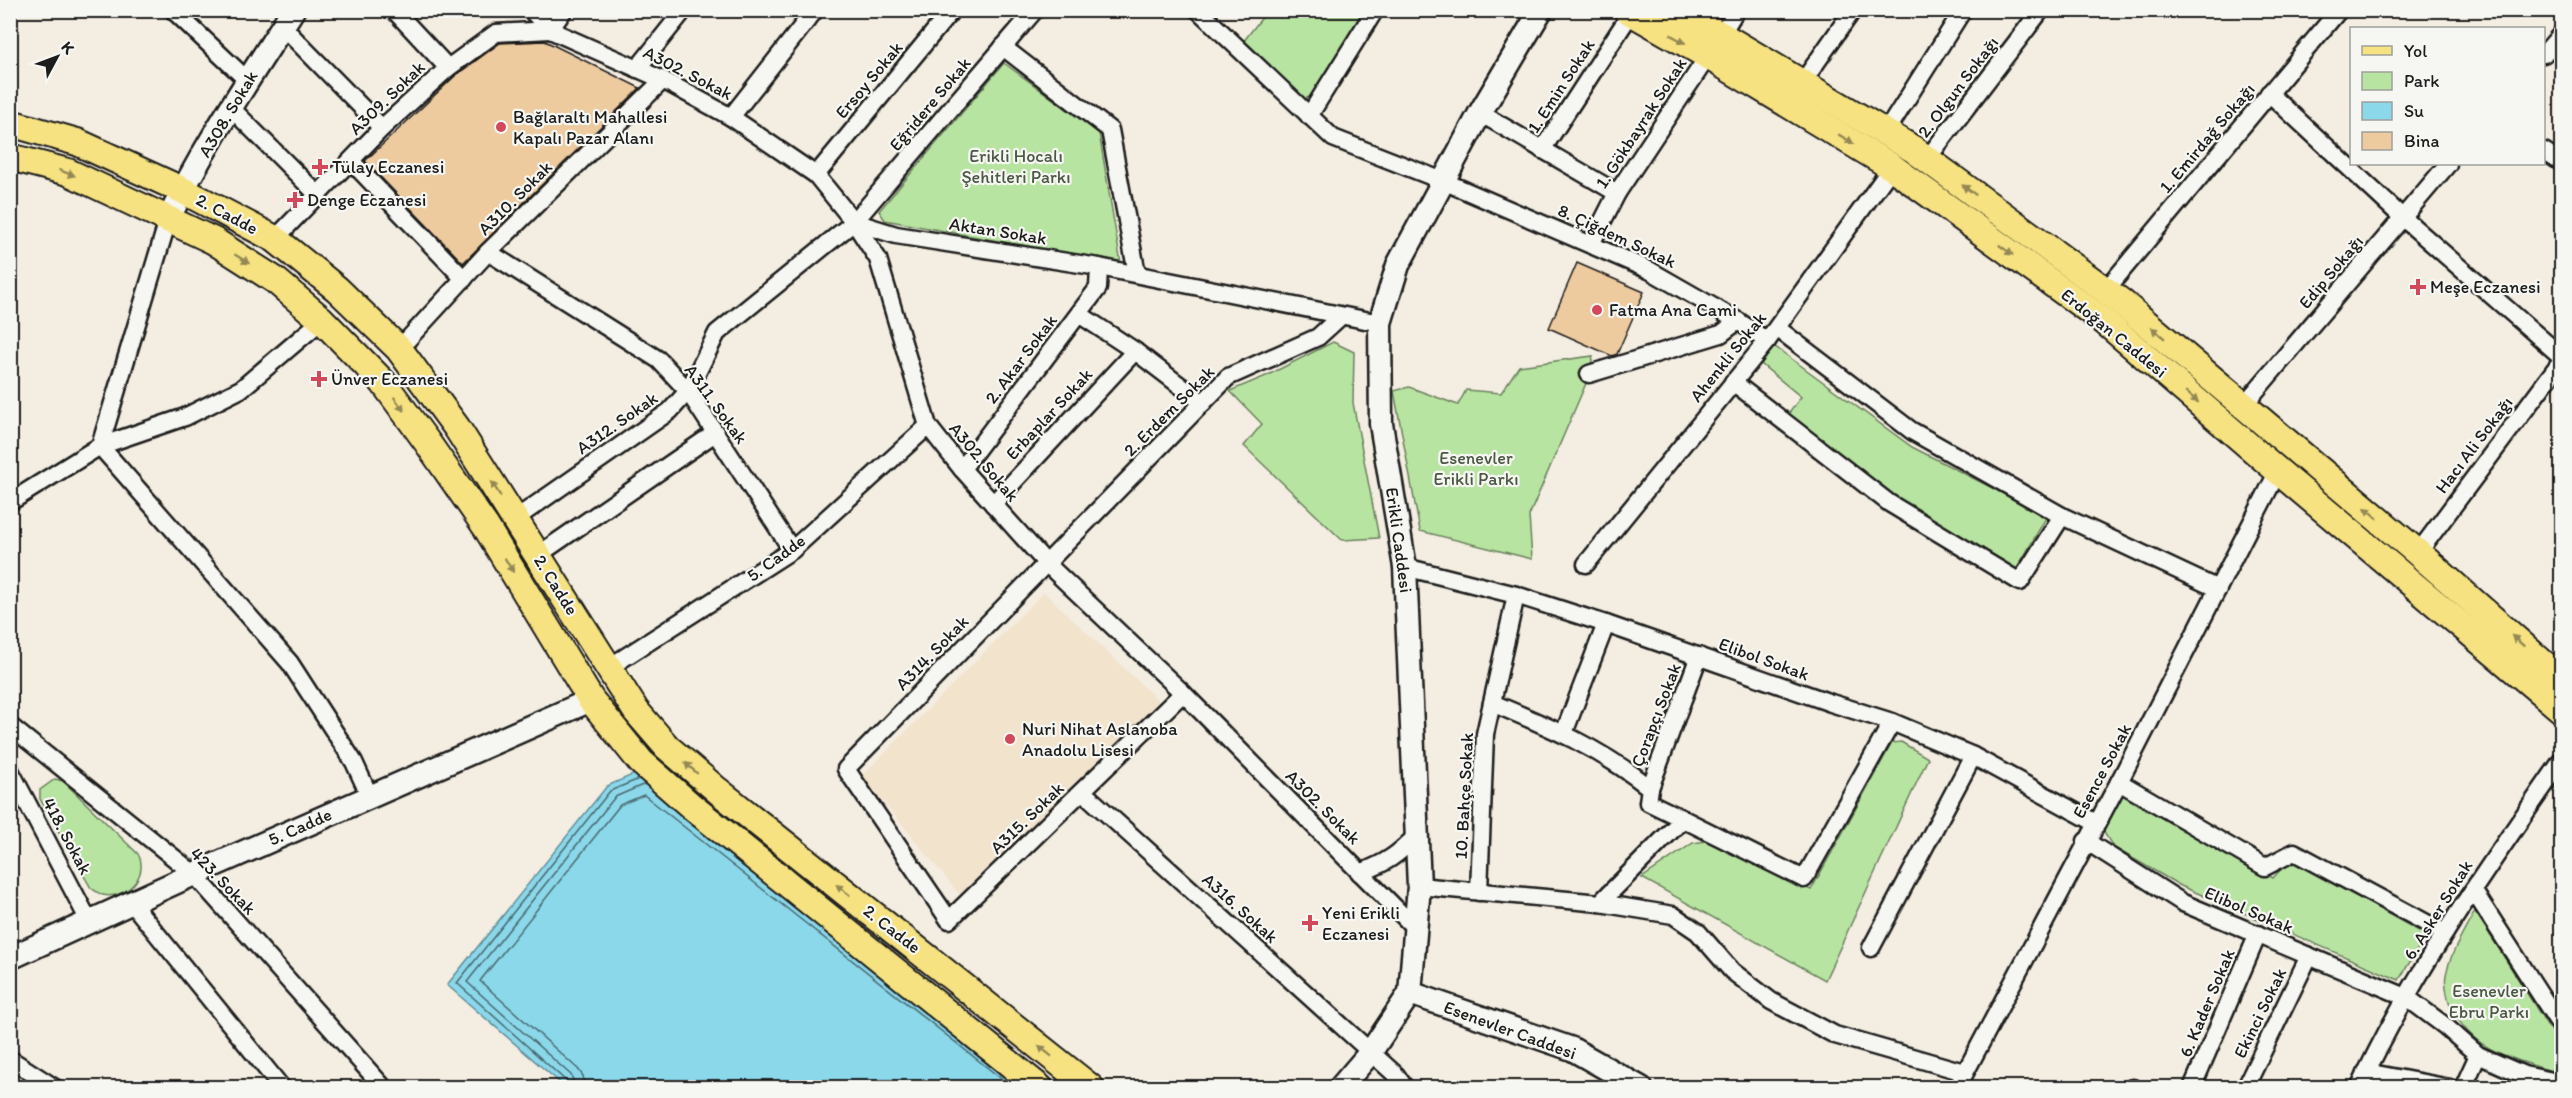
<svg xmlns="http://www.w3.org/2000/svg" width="2572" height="1098" viewBox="0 0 2572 1098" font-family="Itim,sans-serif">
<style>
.built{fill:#f2e3cd}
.green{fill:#b8e4a1;stroke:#6a805e;stroke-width:1.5}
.water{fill:#8bd8ea;stroke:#5f8d98;stroke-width:1.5}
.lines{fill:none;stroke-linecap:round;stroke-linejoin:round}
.shore{stroke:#48676e;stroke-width:1.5}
.building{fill:#edcb9f;stroke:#1c1c1c;stroke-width:1.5}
.minor-casing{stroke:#1c1c1c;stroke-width:21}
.secondary-casing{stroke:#1c1c1c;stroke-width:27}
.primary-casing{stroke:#1c1c1c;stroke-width:30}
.minor{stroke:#f6f6f2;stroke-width:16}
.secondary{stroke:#f6f6f2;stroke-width:22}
.primary{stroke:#f6e281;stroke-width:26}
.oneway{fill:#948954}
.poi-dot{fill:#d1495b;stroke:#f6f6f2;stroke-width:2}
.labels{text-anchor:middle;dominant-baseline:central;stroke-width:4.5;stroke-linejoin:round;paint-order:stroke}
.street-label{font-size:18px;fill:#1c1c1c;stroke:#f6f6f2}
.poi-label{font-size:18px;fill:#1c1c1c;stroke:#f6f6f2;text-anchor:start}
.park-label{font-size:18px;fill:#4b5844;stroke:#f6f6f2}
</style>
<rect width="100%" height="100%" fill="#f4ede1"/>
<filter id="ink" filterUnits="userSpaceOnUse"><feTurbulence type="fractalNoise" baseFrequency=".0167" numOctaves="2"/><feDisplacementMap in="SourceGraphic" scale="12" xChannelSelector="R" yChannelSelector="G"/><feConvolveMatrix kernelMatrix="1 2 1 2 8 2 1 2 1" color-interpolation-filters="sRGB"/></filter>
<g filter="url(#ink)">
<!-- built -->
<polygon class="built" points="1044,592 1161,703 960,895 862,776"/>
<!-- green -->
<g class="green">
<polygon points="1267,11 1367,11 1315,95 1301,100 1243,42"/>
<polygon points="1004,63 1099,133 1121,264 885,220 879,211"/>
<polygon points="1333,342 1354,352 1353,403 1379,538 1342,540 1244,446 1262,424 1230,391 1266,376"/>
<polygon points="1774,346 1912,447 2047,516 2016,570 1891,496 1787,416 1801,397 1761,364"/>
<polygon points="1593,356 1587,381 1529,516 1532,559 1420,531 1394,391 1409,387 1458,405 1466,390 1501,393 1519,366"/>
<polygon points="1901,742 1928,758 1825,980 1642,878 1693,843 1706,841 1811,890 1892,743"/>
<path d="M 55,779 L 63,781 L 138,854 C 150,876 125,900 103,895 C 99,894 94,890 91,888 L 40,799 L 40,790 Z"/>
<polygon points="2123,794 2273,878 2290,859 2426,935 2399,980 2181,886 2113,847 2103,831"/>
<path d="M 2475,911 L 2561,1047 L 2561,1074 C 2517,1059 2477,1055 2453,1011 C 2448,1002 2444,985 2446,975 C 2450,953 2465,931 2475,911 Z"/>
</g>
<!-- water -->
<polygon class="water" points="648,768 1049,1087 565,1087 447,985 607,786"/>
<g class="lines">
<!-- shore -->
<g class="shore">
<polyline points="568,1088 566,1081 457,983 610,791 639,779"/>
<polyline points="576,1088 571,1075 467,982 615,797 645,784"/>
<polyline points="585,1088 583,1076 578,1069 480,981 620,805 644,795 1013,1088"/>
</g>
</g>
<!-- building -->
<g class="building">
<polygon points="545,41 640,88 463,263 365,161 455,76 500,43"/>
<polygon points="1577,263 1644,292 1617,354 1612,356 1549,328"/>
</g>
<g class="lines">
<defs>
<g id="minor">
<polyline points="173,10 247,80"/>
<polyline points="394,10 448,68"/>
<polyline points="531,10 550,30 663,80 731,117 816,175 854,222 878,259 928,426 962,469 1047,564 1183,693 1416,929"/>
<polyline points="1198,10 1333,138 1443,181 1649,270 1738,321 1767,341"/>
<polyline points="283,27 382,128"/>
<polyline points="1721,35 1736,10"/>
<polyline points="1003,47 1110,130 1137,274"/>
<polyline points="2544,54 2562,33"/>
<polyline points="637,69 684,10"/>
<polyline points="1802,83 1853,10"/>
<polyline points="2269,93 2402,217 2562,357"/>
<polyline points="230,107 318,195"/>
<polyline points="1480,113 1617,193"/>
<polyline points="1309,116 1375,10"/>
<polyline points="731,117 815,10"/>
<polyline points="1886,132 1963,10"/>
<polyline points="1542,150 1631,13"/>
<polyline points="2544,151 2562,163"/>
<polyline points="1927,159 2041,10"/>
<polyline points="351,161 464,279"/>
<polyline points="816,175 952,10"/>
<polyline points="168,220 100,446 290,663 354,762 370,797"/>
<polyline points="854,222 896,235 1099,267 1380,323"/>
<polyline points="275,239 382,128 448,68 496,33 550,30 564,10"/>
<polyline points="1591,244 1617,193 1708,56"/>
<polyline points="488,252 659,360 688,391 792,550"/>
<polyline points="2105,291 2339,10"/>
<polyline points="1079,314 1135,351 1203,403"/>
<polyline points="1777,328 1912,431 2062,516 2218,589"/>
<polyline points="399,349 488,252 663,80"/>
<polyline points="1589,374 1721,334 1738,321"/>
<polyline points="1733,382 1889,503 2020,582 2062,516"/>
<polyline points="2243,406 2448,164"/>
<polyline points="962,469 1098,288 1099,267"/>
<polyline points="10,502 100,446 185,417 241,389 322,320"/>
<polyline points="993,504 1135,351"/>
<polyline points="515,519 670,411 688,391 717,333 854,222 1035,10"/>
<polyline points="2418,553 2562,360"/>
<polyline points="538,555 715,433"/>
<polyline points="1586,564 1767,341 1892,167"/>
<polyline points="1405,567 1516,595 1606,624 1831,703 1892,722 1973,756 2096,823"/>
<polyline points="608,668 792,550 928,426"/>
<polyline points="1183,693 949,920 846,769 1228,377 1318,337 1341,316"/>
<path d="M 1492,703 C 1550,727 1600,748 1650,788 L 1648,802 L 1683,819"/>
<polyline points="10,726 194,874 384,1088"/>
<polyline points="1564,733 1606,624"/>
<polyline points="10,770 89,921"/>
<polyline points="2119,782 2265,867 2294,852 2445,933"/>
<polyline points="1650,788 1699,656"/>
<polyline points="1083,792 1396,1075 1405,1088"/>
<polyline points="2086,841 2183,903 2406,997 2445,1026 2478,1055 2524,1075 2562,1083"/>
<path d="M 1360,873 C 1386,863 1398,855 1417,835"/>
<polyline points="1419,886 1600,903 1673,915 1698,932 1732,971 1771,1001 1835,1035 1964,1072"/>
<polyline points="2473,890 2562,1028"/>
<polyline points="1479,892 1485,734 1516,595"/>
<polyline points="131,902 282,1088"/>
<polyline points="1600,903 1683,819 1804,879 1892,722"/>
<polyline points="1871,948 1973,756"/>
<polyline points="10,1059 55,1088"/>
<polyline points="2366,1072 2450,1088"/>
<polyline points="1957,1088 2119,782 2278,471"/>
<polyline points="2132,1088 2133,1088"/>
<polyline points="2192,1088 2258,934"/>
<polyline points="2245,1088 2309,956"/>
<path d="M 2359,1088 C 2413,971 2489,866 2562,760"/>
<polyline points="2463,1088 2478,1055"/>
</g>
<g id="secondary">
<path d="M 168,220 C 203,147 249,79 293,10"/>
<polyline points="10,958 194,874 591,700"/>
<polyline points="1410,993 1572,1049 1641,1088"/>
<polyline points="1340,1088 1370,1053 1410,993 1419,886 1405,567 1381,424 1380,323 1398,265 1480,113 1541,10"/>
</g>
<g id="primary">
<polyline points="1627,10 1708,56 1892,167 2104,321 2278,471 2562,710"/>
<polyline points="1674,10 1721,35 1913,149 2120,301 2418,553 2562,680"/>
<polyline points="10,123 77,142 182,190 275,239 337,289 399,349 457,428 636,711 667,747 717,790 1091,1088"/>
<polyline points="10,157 68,172 214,241 275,280 322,320 383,382 427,442 486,527 591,700 641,762 690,805 1040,1088"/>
</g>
</defs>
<!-- minor casing -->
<use href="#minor" class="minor-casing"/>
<!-- secondary casing -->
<use href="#secondary" class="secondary-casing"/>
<!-- primary casing -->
<use href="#primary" class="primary-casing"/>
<!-- minor -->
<use href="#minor" class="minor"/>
<!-- secondary -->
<use href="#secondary" class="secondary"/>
<!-- primary -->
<use href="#primary" class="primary"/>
</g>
<!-- one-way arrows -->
<defs><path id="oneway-solid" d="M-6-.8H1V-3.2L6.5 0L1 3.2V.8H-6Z" transform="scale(1.5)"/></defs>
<g class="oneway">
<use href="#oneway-solid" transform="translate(1678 39) rotate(29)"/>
<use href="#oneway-solid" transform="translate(1846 139) rotate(31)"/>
<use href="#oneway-solid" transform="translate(67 173) rotate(20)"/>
<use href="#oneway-solid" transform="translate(1969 190) rotate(-144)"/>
<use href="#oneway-solid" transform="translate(2006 250) rotate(36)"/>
<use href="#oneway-solid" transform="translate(242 259) rotate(32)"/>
<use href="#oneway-solid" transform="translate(2158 333) rotate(-140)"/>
<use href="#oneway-solid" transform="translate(2192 397) rotate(41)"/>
<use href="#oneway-solid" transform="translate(399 404) rotate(54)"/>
<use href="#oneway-solid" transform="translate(496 489) rotate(-122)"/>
<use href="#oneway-solid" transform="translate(2371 513) rotate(-140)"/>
<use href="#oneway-solid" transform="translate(509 565) rotate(59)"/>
<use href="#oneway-solid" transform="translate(2518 641) rotate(-139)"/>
<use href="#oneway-solid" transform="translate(691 768) rotate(-139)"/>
<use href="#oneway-solid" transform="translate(843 890) rotate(-142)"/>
<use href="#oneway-solid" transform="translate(1045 1051) rotate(-141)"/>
</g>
</g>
<!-- markers -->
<g class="poi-dot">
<circle cx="501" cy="127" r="6"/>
<path d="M317 158h6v6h6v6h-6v6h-6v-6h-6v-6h6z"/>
<path d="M292 191h6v6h6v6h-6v6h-6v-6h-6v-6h6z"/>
<path d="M2415 278h6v6h6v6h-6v6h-6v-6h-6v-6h6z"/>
<circle cx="1597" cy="310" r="6"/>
<path d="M316 370h6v6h6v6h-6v6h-6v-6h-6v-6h6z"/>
<circle cx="1010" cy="739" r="6"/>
<path d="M1307 914h6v6h6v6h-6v6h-6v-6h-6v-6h6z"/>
</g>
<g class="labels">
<!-- street labels -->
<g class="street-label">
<text transform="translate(688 73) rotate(27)">A302. Sokak</text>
<text transform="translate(869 80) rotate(-50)">Ersoy Sokak</text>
<text transform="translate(1561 86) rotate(-57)">1. Emin Sokak</text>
<text transform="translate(1958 87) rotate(-53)">2. Olgun Sokağı</text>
<text transform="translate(387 98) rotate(-44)">A309. Sokak</text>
<text transform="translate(930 104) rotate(-50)">Eğridere Sokak</text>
<text transform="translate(228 114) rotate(-59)">A308. Sokak</text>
<text transform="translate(1641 123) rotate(-57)">1. Gökbayrak Sokak</text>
<text transform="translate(2207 138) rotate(-50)">1. Emirdağ Sokağı</text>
<text transform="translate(515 198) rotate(-45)">A310. Sokak</text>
<text transform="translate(227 214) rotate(28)">2. Cadde</text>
<text transform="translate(998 231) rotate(9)">Aktan Sokak</text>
<text transform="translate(1617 236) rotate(25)">8. Çiğdem Sokak</text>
<text transform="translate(2331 272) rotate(-50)">Edip Sokağı</text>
<text transform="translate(2114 333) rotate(39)">Erdoğan Caddesi</text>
<text transform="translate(1728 357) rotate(-51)">Ahenkli Sokak</text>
<text transform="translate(1021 359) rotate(-53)">2. Akar Sokak</text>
<text transform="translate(716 404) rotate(54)">A311. Sokak</text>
<text transform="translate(1169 411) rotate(-45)">2. Erdem Sokak</text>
<text transform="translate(1049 414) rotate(-47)">Erbaplar Sokak</text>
<text transform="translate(617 423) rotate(-35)">A312. Sokak</text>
<text transform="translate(2474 445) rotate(-53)">Hacı Ali Sokağı</text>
<text transform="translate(984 462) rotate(50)">A302. Sokak</text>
<text transform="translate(1399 540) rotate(82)">Erikli Caddesi</text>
<text transform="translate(776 558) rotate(-36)">5. Cadde</text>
<text transform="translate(556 585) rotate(58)">2. Cadde</text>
<text transform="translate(932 653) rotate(-46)">A314. Sokak</text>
<text transform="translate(1764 659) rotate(20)">Elibol Sokak</text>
<text transform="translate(1656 715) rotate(-69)">Çorapçı Sokak</text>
<text transform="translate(2102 771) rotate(-62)">Esence Sokak</text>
<text transform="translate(1464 796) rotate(-87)">10. Bahçe Sokak</text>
<text transform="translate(1323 807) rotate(45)">A302. Sokak</text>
<text transform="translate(1027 818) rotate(-44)">A315. Sokak</text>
<text transform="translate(300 827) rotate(-24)">5. Cadde</text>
<text transform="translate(67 836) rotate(62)">418. Sokak</text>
<text transform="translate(223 881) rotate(46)">423. Sokak</text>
<text transform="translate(1240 908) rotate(42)">A316. Sokak</text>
<text transform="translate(2249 910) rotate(23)">Elibol Sokak</text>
<text transform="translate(2438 910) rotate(-58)">6. Asker Sokak</text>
<text transform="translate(892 929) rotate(38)">2. Cadde</text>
<text transform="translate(2207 1003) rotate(-67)">6. Kader Sokak</text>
<text transform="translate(2260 1013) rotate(-64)">Ekinci Sokak</text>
<text transform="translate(1510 1030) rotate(20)">Esenevler Caddesi</text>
</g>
<!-- poi labels -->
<g class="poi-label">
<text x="513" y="117">Bağlaraltı Mahallesi<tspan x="513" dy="21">Kapalı Pazar Alanı</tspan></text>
<text x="332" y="167">Tülay Eczanesi</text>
<text x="307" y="200">Denge Eczanesi</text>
<text x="2430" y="287">Meşe Eczanesi</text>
<text x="1609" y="310">Fatma Ana Cami</text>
<text x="331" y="379">Ünver Eczanesi</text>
<text x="1022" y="729">Nuri Nihat Aslanoba<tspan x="1022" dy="21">Anadolu Lisesi</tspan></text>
<text x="1322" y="913">Yeni Erikli<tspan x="1322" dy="21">Eczanesi</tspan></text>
</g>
<!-- park labels -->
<g class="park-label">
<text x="1016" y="156">Erikli Hocalı<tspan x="1016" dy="21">Şehitleri Parkı</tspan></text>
<text x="1476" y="458">Esenevler<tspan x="1476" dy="21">Erikli Parkı</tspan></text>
<text x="2489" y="991">Esenevler<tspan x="2489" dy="21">Ebru Parkı</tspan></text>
</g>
</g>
<!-- margin -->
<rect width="2572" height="1098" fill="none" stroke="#f6f6f2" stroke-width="36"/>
<rect x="18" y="18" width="2536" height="1062" fill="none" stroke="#1c1c1c" stroke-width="2" filter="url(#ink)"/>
<!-- legend -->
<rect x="2350" y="27" width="195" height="138" fill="#f6f6f2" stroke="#9f9f9c" stroke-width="1.5"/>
<rect x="2362" y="46" width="30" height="9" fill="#f6e281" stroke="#9f9f9c" stroke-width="1.5"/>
<text x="2404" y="57" font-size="18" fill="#1c1c1c">Yol</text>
<rect x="2362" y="72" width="30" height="18" fill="#b8e4a1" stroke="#9f9f9c" stroke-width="1.5"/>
<text x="2404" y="87" font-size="18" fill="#1c1c1c">Park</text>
<rect x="2362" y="102" width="30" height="18" fill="#8bd8ea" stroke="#9f9f9c" stroke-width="1.5"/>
<text x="2404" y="117" font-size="18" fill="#1c1c1c">Su</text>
<rect x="2362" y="132" width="30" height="18" fill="#edcb9f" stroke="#9f9f9c" stroke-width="1.5"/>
<text x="2404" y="147" font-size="18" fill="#1c1c1c">Bina</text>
<!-- north arrow -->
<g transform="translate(57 57) rotate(49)" stroke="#f6f6f2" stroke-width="4.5" paint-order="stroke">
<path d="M0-4.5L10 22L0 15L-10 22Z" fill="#1c1c1c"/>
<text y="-9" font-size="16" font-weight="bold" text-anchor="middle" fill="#1c1c1c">K</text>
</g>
</svg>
